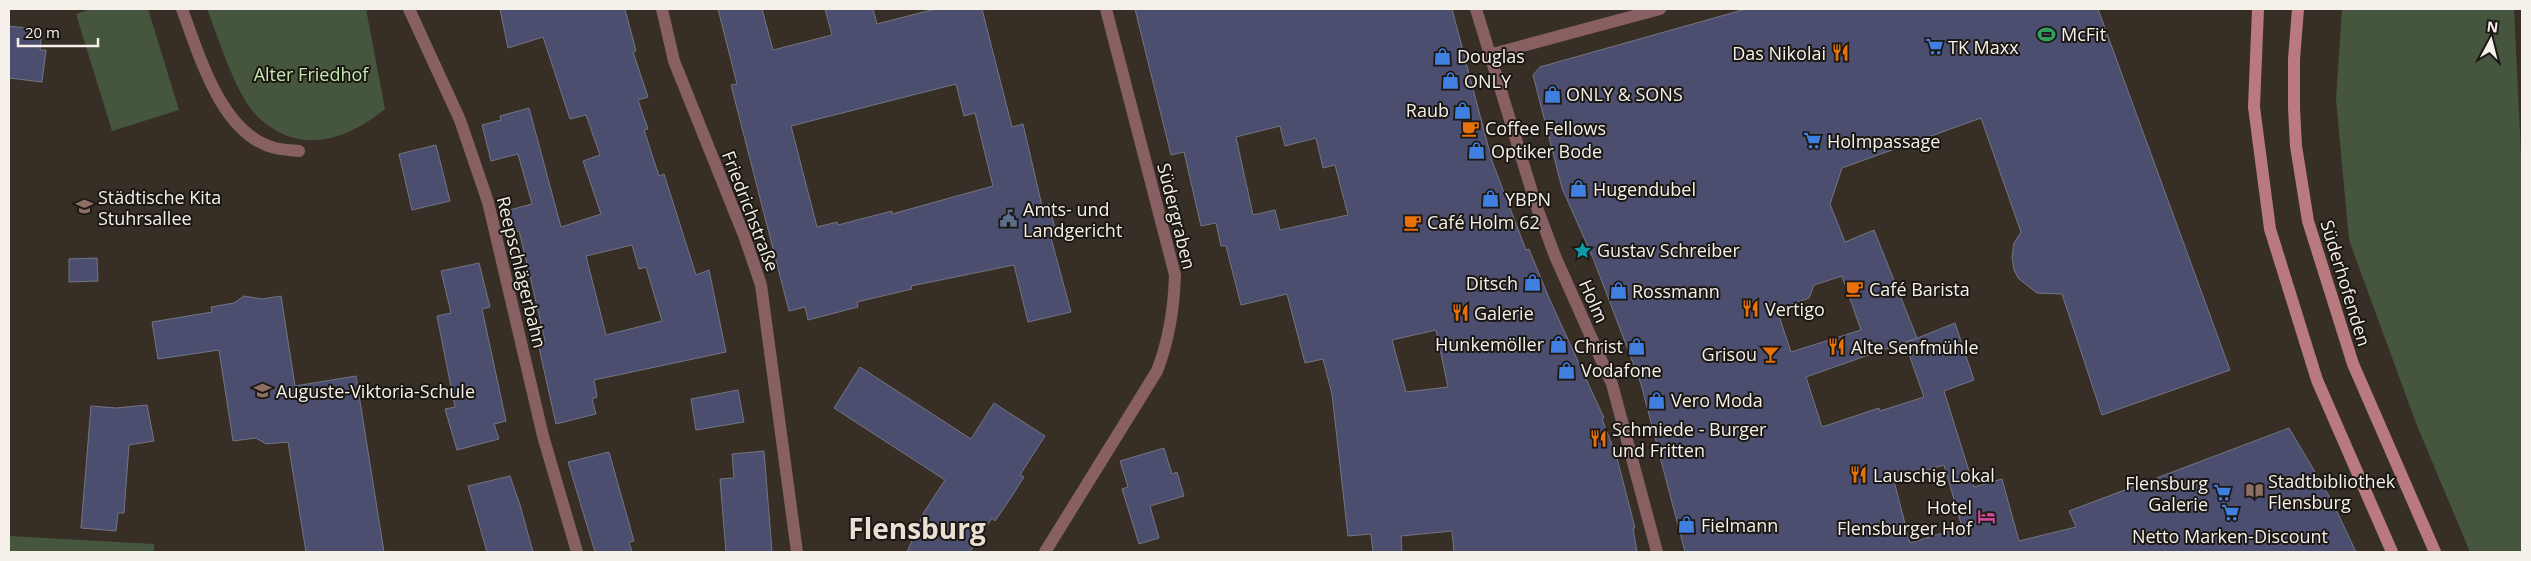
<svg xmlns="http://www.w3.org/2000/svg" width="2531" height="561" viewBox="0 0 2531 561" font-family="'Open Sans',sans-serif">
<style>
.green{fill:#46553e}
.building{fill:#4c4e6f;stroke:#747582;fill-rule:evenodd}
.lines{fill:none;stroke-linecap:round;stroke-linejoin:round}
.street{stroke:#886062;stroke-width:12}
.secondary{stroke:#b87a7e;stroke-width:12}
.labels{text-anchor:middle;dominant-baseline:central;stroke-width:4;stroke-linejoin:round;paint-order:stroke}
.poi-label{font-size:18px;fill:#f6f0ea;stroke:#1b1713;text-anchor:start}
.park-label{font-size:18px;fill:#c3e9b0;stroke:#1b1713}
.street-label{font-size:18px;fill:#f6f0ea;stroke:#1b1713}
.town-label{font-size:28px;font-weight:bold;fill:#ebe0d4;stroke:#1b1713}
</style>
<rect width="100%" height="100%" fill="#372f25"/>
<!-- green -->
<g class="green">
<polygon points="91,9 148,9 179,110 112,131 76,14"/>
<path d="M 207,9 L 366,9 L 385,109 C 347,140 300,156 259,118 C 236,97 219,39 207,9 Z"/>
<polygon points="2342,9 2514,9 2522,175 2522,552 2470,552 2416,423 2349,240 2336,99"/>
<polygon points="9,536 154,544 154,552 9,552"/>
</g>
<!-- building -->
<g class="building">
<path d="M 500,9 L 625,9 L 636,51 L 633,52 L 648,97 L 638,100 L 648,129 L 644,130 L 659,176 L 664,174 L 696,275 L 709,270 L 726,352 L 594,380 L 597,397 L 592,399 L 596,414 L 556,424 L 538,343 L 545,341 L 531,280 L 519,231 L 512,233 L 506,211 L 532,204 L 518,154 L 491,161 L 482,125 L 501,120 L 500,116 L 529,108 L 561,227 L 601,214 L 583,161 L 600,155 L 586,115 L 570,119 L 543,37 L 508,48 ZM 632,245 L 639,269 L 646,267 L 662,321 L 606,335 L 586,256 Z"/>
<path d="M 718,9 L 762,9 L 773,50 L 832,35 L 825,9 L 873,9 L 877,24 L 935,9 L 982,9 L 1012,127 L 1023,124 L 1042,206 L 1049,204 L 1057,237 L 1051,238 L 1071,312 L 1028,322 L 1014,265 L 911,286 L 912,289 L 857,302 L 858,307 L 808,320 L 805,307 L 789,311 L 731,85 L 737,84 ZM 956,84 L 964,116 L 975,113 L 993,186 L 892,214 L 892,211 L 838,225 L 837,222 L 817,227 L 791,126 Z"/>
<path d="M 1135,9 L 1452,9 L 1492,161 L 1526,250 L 1529,249 L 1549,298 L 1604,418 L 1602,419 L 1617,458 L 1635,528 L 1633,528 L 1637,552 L 1454,552 L 1452,531 L 1401,536 L 1402,552 L 1373,552 L 1371,534 L 1348,536 L 1332,394 L 1323,359 L 1305,363 L 1287,294 L 1241,305 L 1226,246 L 1221,246 L 1216,223 L 1201,226 L 1184,152 L 1171,155 ZM 1280,126 L 1285,146 L 1316,138 L 1323,168 L 1335,165 L 1348,215 L 1280,230 L 1275,210 L 1253,215 L 1236,137 ZM 1436,330 L 1448,387 L 1406,392 L 1392,340 Z"/>
<path d="M 1746,9 L 2098,9 L 2230,370 L 2102,415 L 2062,294 L 2037,293 L 2019,279 L 2014,270 L 2012,257 L 2014,243 L 2021,232 L 1981,118 L 1842,168 L 1830,204 L 1845,242 L 1874,230 L 1917,338 L 1806,377 L 1822,427 L 1879,408 L 1880,411 L 1924,397 L 1905,343 L 1955,323 L 1974,380 L 1944,391 L 1974,487 L 2002,479 L 2019,541 L 2076,527 L 2069,511 L 2289,428 L 2332,501 L 2356,552 L 1685,552 L 1641,384 L 1593,258 L 1562,188 L 1533,75 L 1540,67 ZM 1842,276 L 1861,330 L 1791,352 L 1777,310 L 1809,298 L 1814,285 ZM 1944,465 L 1962,527 L 1910,543 L 1894,481 Z"/>
<polygon points="9,26 42,30 40,50 46,50 42,82 9,78"/>
<polygon points="436,145 450,201 412,210 399,154"/>
<polygon points="97,258 98,281 69,282 69,259"/>
<polygon points="479,263 490,307 482,309 506,421 494,424 499,439 457,450 445,409 455,407 437,316 451,313 441,271"/>
<polygon points="244,296 262,299 281,296 295,386 356,376 384,552 306,552 288,442 266,444 256,438 233,441 219,350 158,359 152,322 212,312 211,307 234,303"/>
<polygon points="860,367 971,439 994,403 1045,436 1020,475 1024,477 1012,496 995,521 992,518 970,552 907,552 924,512 945,480 834,408"/>
<polygon points="738,390 744,422 696,430 691,399"/>
<polygon points="147,405 154,441 129,445 124,513 118,513 116,531 81,528 91,406 116,408"/>
<polygon points="1164,448 1172,474 1177,472 1184,496 1150,506 1159,538 1139,544 1122,489 1128,487 1120,461"/>
<polygon points="764,451 772,552 726,552 720,479 734,478 732,454"/>
<polygon points="609,452 634,541 629,542 632,552 595,552 568,462"/>
<polygon points="510,476 520,505 533,552 487,552 468,486"/>
</g>
<g class="lines">
<!-- street -->
<g class="street">
<path d="M 182,9 C 199,54 221,135 275,148 C 283,150 291,150 299,151"/>
<polyline points="409,9 460,120 488,202 543,436 577,552"/>
<polyline points="662,9 674,61 745,238 761,285 797,552"/>
<polyline points="1476,9 1536,205 1555,256 1612,384 1657,552"/>
<polyline points="1489,55 1660,9"/>
<path d="M 1045,552 L 1157,371 C 1169,340 1174,308 1175,275 L 1106,9"/>
</g>
<!-- secondary -->
<g class="secondary">
<polyline points="2258,9 2254,107 2270,229 2317,380 2392,552"/>
<polyline points="2298,9 2294,59 2294,108 2296,146 2308,221 2353,364 2435,552"/>
</g>
</g>
<!-- icons -->
<defs>
<symbol id="stadium-bare" viewBox="-9 -9 18 18"><path d="M0-5a6.5 5 0 1 0 0 10a6.5 5 0 1 0 0-10ZM-3.5-1.8h7v3.6h-7Z" fill="#2e9e5b" stroke="#1b1713" stroke-width="2.5" paint-order="stroke"/></symbol>
<symbol id="supermarket-bare" viewBox="-9 -9 18 18"><path d="M-6-5.5h2.5l.6 2H6L4.5 2H-2.5L-4.4-4H-6ZM-1.5 3.2a1.3 1.3 0 1 0 .1 0ZM3 3.2a1.3 1.3 0 1 0 .1 0Z" fill="#3f7fe0" stroke="#1b1713" stroke-width="2.5" paint-order="stroke"/></symbol>
<symbol id="restaurant-bare" viewBox="-9 -9 18 18"><path d="M-5-6h1v4h1v-4h1v4h1v-4h1v5L-1.5 .5V6h-2V.5L-5-1ZM5-6V6H3V1.5H1.5Q1.5-4 5-6Z" fill="#e8710a" stroke="#1b1713" stroke-width="2.5" paint-order="stroke"/></symbol>
<symbol id="shop-bare" viewBox="-9 -9 18 18"><path d="M-5-2.5h2.3a2.7 3.5 0 0 1 5.4 0H5L5.5 6h-11ZM-1.5-2.5h3a1.5 2.3 0 0 0-3 0Z" fill="#3f7fe0" stroke="#1b1713" stroke-width="2.5" paint-order="stroke"/></symbol>
<symbol id="cafe-bare" viewBox="-9 -9 18 18"><path d="M-5.5-4.5H6V0H3Q3 3.5 0 3.5H-2.5Q-5.5 3.5-5.5 0ZM3-3.2v2h1.7v-2ZM-6 4.5H4V6H-6Z" fill="#e8710a" stroke="#1b1713" stroke-width="2.5" paint-order="stroke"/></symbol>
<symbol id="school-bare" viewBox="-9 -9 18 18"><path d="M0-5L7-2L0 1L-7-2ZM-4 1L0 2.5L4 1V4Q0 6-4 4Z" fill="#8d6e63" stroke="#1b1713" stroke-width="2.5" paint-order="stroke"/></symbol>
<symbol id="civic-bare" viewBox="-9 -9 18 18"><path d="M-.6-6.5H3V-4.5H.6V-3L4-1V1h2V6H-6V1h2V-1L-.6-3ZM-1.2 2.5V6h2.4V2.5Z" fill="#5c6f8a" stroke="#1b1713" stroke-width="2.5" paint-order="stroke"/></symbol>
<symbol id="sight-bare" viewBox="-9 -9 18 18"><path d="M0-6L1.8-2.2L6-1.7L2.9 1.2L3.7 5.4L0 3.3L-3.7 5.4L-2.9 1.2L-6-1.7L-1.8-2.2Z" fill="#0f9aa8" stroke="#1b1713" stroke-width="2.5" paint-order="stroke"/></symbol>
<symbol id="bar-bare" viewBox="-9 -9 18 18"><path d="M-6-5H6L.8 .8V4.5H3.5V6h-7V4.5H-.8V.8Z" fill="#e8710a" stroke="#1b1713" stroke-width="2.5" paint-order="stroke"/></symbol>
<symbol id="library-bare" viewBox="-9 -9 18 18"><path d="M-6-4Q-3-5.5-.7-3.5V5Q-3 3-6 4ZM6-4Q3-5.5 .7-3.5V5Q3 3 6 4Z" fill="#8d6e63" stroke="#1b1713" stroke-width="2.5" paint-order="stroke"/></symbol>
<symbol id="hotel-bare" viewBox="-9 -9 18 18"><path d="M-6-4.5h1.5V1H6V5H4.5V3h-9V5H-6ZM-4 0a1.8 1.8 0 1 1 3.6 0ZM.5 0V-2.5h3Q6-2.5 6 0Z" fill="#d1479c" stroke="#1b1713" stroke-width="2.5" paint-order="stroke"/></symbol>
</defs>
<g fill-rule="evenodd">
<use href="#stadium-bare" x="2034" y="22" width="25" height="25"/>
<use href="#supermarket-bare" x="1922" y="34" width="25" height="25"/>
<use href="#restaurant-bare" x="1828" y="40" width="25" height="25"/>
<use href="#shop-bare" x="1430" y="44" width="25" height="25"/>
<use href="#shop-bare" x="1438" y="68" width="25" height="25"/>
<use href="#shop-bare" x="1540" y="82" width="25" height="25"/>
<use href="#shop-bare" x="1450" y="98" width="25" height="25"/>
<use href="#cafe-bare" x="1458" y="116" width="25" height="25"/>
<use href="#supermarket-bare" x="1800" y="128" width="25" height="25"/>
<use href="#shop-bare" x="1464" y="138" width="25" height="25"/>
<use href="#shop-bare" x="1566" y="176" width="25" height="25"/>
<use href="#shop-bare" x="1478" y="186" width="25" height="25"/>
<use href="#school-bare" x="72" y="194" width="25" height="25"/>
<use href="#civic-bare" x="996" y="206" width="25" height="25"/>
<use href="#cafe-bare" x="1400" y="210" width="25" height="25"/>
<use href="#sight-bare" x="1570" y="238" width="25" height="25"/>
<use href="#shop-bare" x="1520" y="270" width="25" height="25"/>
<use href="#cafe-bare" x="1842" y="276" width="25" height="25"/>
<use href="#shop-bare" x="1606" y="278" width="25" height="25"/>
<use href="#restaurant-bare" x="1738" y="296" width="25" height="25"/>
<use href="#restaurant-bare" x="1448" y="300" width="25" height="25"/>
<use href="#shop-bare" x="1546" y="332" width="25" height="25"/>
<use href="#shop-bare" x="1624" y="334" width="25" height="25"/>
<use href="#restaurant-bare" x="1824" y="334" width="25" height="25"/>
<use href="#bar-bare" x="1758" y="342" width="25" height="25"/>
<use href="#shop-bare" x="1554" y="358" width="25" height="25"/>
<use href="#school-bare" x="250" y="378" width="25" height="25"/>
<use href="#shop-bare" x="1644" y="388" width="25" height="25"/>
<use href="#restaurant-bare" x="1586" y="426" width="25" height="25"/>
<use href="#restaurant-bare" x="1846" y="462" width="25" height="25"/>
<use href="#library-bare" x="2242" y="478" width="25" height="25"/>
<use href="#supermarket-bare" x="2210" y="480" width="25" height="25"/>
<use href="#supermarket-bare" x="2218" y="500" width="25" height="25"/>
<use href="#hotel-bare" x="1974" y="504" width="25" height="25"/>
<use href="#shop-bare" x="1674" y="512" width="25" height="25"/>
</g>
<g class="labels">
<!-- poi labels -->
<g class="poi-label">
<text x="2061" y="34">McFit</text>
<text x="1948" y="47">TK Maxx</text>
<text x="1826" y="53" text-anchor="end">Das Nikolai</text>
<text x="1457" y="56">Douglas</text>
<text x="1464" y="81">ONLY</text>
<text x="1566" y="94">ONLY &amp; SONS</text>
<text x="1449" y="110" text-anchor="end">Raub</text>
<text x="1485" y="128">Coffee Fellows</text>
<text x="1827" y="141">Holmpassage</text>
<text x="1491" y="151">Optiker Bode</text>
<text x="1593" y="189">Hugendubel</text>
<text x="98" y="197">Städtische Kita<tspan x="98" dy="21">Stuhrsallee</tspan></text>
<text x="1505" y="199">YBPN</text>
<text x="1023" y="209">Amts- und<tspan x="1023" dy="21">Landgericht</tspan></text>
<text x="1427" y="222">Café Holm 62</text>
<text x="1597" y="250">Gustav Schreiber</text>
<text x="1518" y="283" text-anchor="end">Ditsch</text>
<text x="1869" y="289">Café Barista</text>
<text x="1632" y="291">Rossmann</text>
<text x="1765" y="309">Vertigo</text>
<text x="1474" y="313">Galerie</text>
<text x="1544" y="344" text-anchor="end">Hunkemöller</text>
<text x="1623" y="346" text-anchor="end">Christ</text>
<text x="1851" y="347">Alte Senfmühle</text>
<text x="1757" y="354" text-anchor="end">Grisou</text>
<text x="1581" y="370">Vodafone</text>
<text x="276" y="391">Auguste-Viktoria-Schule</text>
<text x="1671" y="400">Vero Moda</text>
<text x="1612" y="429">Schmiede - Burger<tspan x="1612" dy="21">und Fritten</tspan></text>
<text x="1873" y="475">Lauschig Lokal</text>
<text x="2268" y="481">Stadtbibliothek<tspan x="2268" dy="21">Flensburg</tspan></text>
<text x="2208" y="483" text-anchor="end">Flensburg<tspan x="2208" dy="21">Galerie</tspan></text>
<text x="1972" y="507" text-anchor="end">Hotel<tspan x="1972" dy="21">Flensburger Hof</tspan></text>
<text x="1701" y="525">Fielmann</text>
<text x="2230" y="536" text-anchor="middle">Netto Marken-Discount</text>
</g>
<!-- park labels -->
<g class="park-label">
<text x="311" y="74">Alter Friedhof</text>
</g>
<!-- street labels -->
<g class="street-label">
<text transform="translate(751 211) rotate(69)">Friedrichstraße</text>
<text transform="translate(1177 216) rotate(76)">Südergraben</text>
<text transform="translate(522 272) rotate(76)">Reepschlägerbahn</text>
<text transform="translate(2346 283) rotate(73)">Süderhofenden</text>
<text transform="translate(1594 301) rotate(66)">Holm</text>
</g>
<!-- town labels -->
<g class="town-label">
<text x="917" y="528">Flensburg</text>
</g>
</g>
<!-- border -->
<rect width="2531" height="561" fill="none" stroke="#f6f0ea" stroke-width="20"/>
<!-- north arrow -->
<g transform="translate(2491 40) rotate(7)" stroke="#1b1713" stroke-width="4" paint-order="stroke">
<path d="M0-4L9 19L0 12L-9 19Z" fill="#f6f0ea"/>
<text y="-8" font-size="14" font-weight="bold" text-anchor="middle" fill="#f6f0ea">N</text>
</g>
<!-- scale -->
<path d="M18 38v8h80v-8" fill="none" stroke="#f6f0ea" stroke-width="2.5"/>
<text x="25" y="38" font-size="15" fill="#f6f0ea" stroke="#1b1713" stroke-width="4" paint-order="stroke">20 m</text>
</svg>
